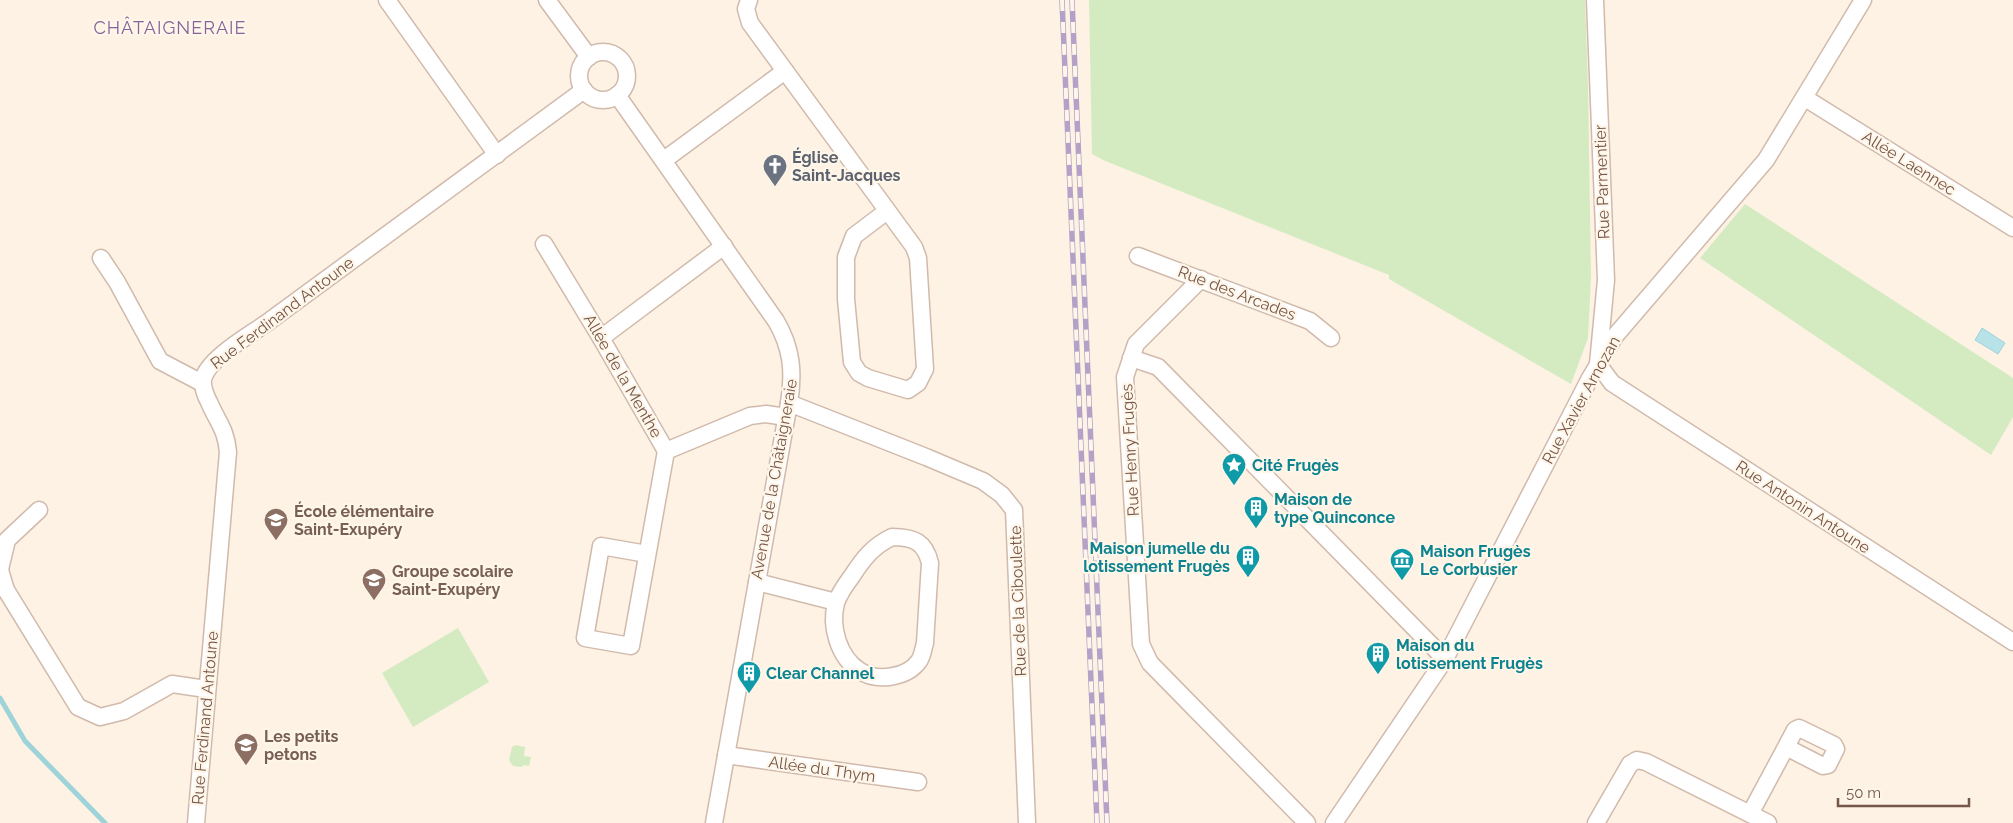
<svg xmlns="http://www.w3.org/2000/svg" width="2013" height="823" viewBox="0 0 2013 823" font-family="Raleway,sans-serif">
<style>
.green{fill:#d4ebc1}
.water{fill:#b7e2e7;stroke:#9dd3d9}
.lines{fill:none;stroke-linecap:round;stroke-linejoin:round}
.stream{stroke:#9dd3d9;stroke-width:5}
.minor-casing{stroke:#d1baac;stroke-width:19}
.minor{stroke:#fff;stroke-width:16}
.rail-casing{stroke:#b4a1c7;stroke-width:5.5}
.rail{stroke:#fff6ea;stroke-width:4;stroke-dasharray:11;stroke-linecap:butt}
.labels{text-anchor:middle;dominant-baseline:central;stroke-width:4.5;stroke-linejoin:round;paint-order:stroke}
.worship-label{font-size:16px;font-weight:bold;fill:#5b616d;stroke:#fff6ea;text-anchor:start}
.street-label{font-size:16px;fill:#765648;stroke:#fff6ea}
.culture-label{font-size:16px;font-weight:bold;fill:#0d838f;stroke:#fff6ea;text-anchor:start}
.education-label{font-size:16px;font-weight:bold;fill:#785e54;stroke:#fff6ea;text-anchor:start}
.neighbourhood-label{font-size:18px;letter-spacing:1px;fill:#85639a;stroke:#fff6ea}
</style>
<rect width="100%" height="100%" fill="#fdf2e3"/>
<!-- green -->
<g class="green">
<polygon points="1089,0 1585,0 1588,86 1591,277 1588,338 1571,384 1389,279 1389,275 1103,160 1092,154"/>
<polygon points="1745,204 2013,378 2013,417 1991,455 1700,258"/>
<polygon points="458,628 489,682 413,727 382,673"/>
<polygon points="515,745 525,747 524,756 531,757 529,766 524,765 521,767 513,766 509,760 512,747"/>
</g>
<!-- water -->
<polygon class="water" points="1982,328 2005,343 1998,354 1975,340"/>
<g class="lines">
<!-- stream -->
<polyline class="stream" points="0,698 25,741 105,823"/>
<defs>
<g id="minor">
<polyline points="387,0 497,155"/>
<polyline points="547,0 589,57"/>
<polyline points="749,0 746,9 750,23 914,247 918,258 925,369 918,383 908,390 868,378 859,373 852,362 846,299 846,257 854,236 887,211"/>
<polyline points="1595,0 1606,280 1598,364 1612,383 2013,642"/>
<circle cx="603" cy="76" r="24"/>
<path d="M 617,95 L 776,321 C 792,348 794,373 789,403 L 714,823"/>
<polyline points="1805,98 2013,228"/>
<polyline points="664,160 785,71"/>
<polyline points="544,244 601,338 666,451 750,416 766,414 786,417"/>
<polyline points="1138,256 1310,321 1331,338"/>
<polyline points="101,258 117,282 160,361 202,383"/>
<polyline points="1201,279 1136,344 1125,377 1141,644 1150,663 1307,823"/>
<polyline points="601,338 724,246"/>
<polyline points="1131,358 1158,367 1445,659"/>
<polyline points="789,403 926,457 983,481 1002,495 1014,510 1027,823"/>
<path d="M 892,537 C 914,537 925,542 930,563 L 925,643 C 923,649 923,655 919,661 C 907,678 877,682 860,671 C 838,657 830,626 836,603 C 839,594 846,584 852,576 C 863,559 873,546 892,537 Z"/>
<polyline points="647,554 601,546 585,638 631,646 666,451"/>
<polyline points="0,569 7,540 39,510"/>
<polyline points="0,570 6,590 78,707 100,717 124,711 172,684 206,689"/>
<polyline points="757,582 836,602"/>
<polyline points="726,755 918,782"/>
<polyline points="1750,814 1786,747 1823,766 1828,765 1836,749 1834,745 1799,728 1795,730 1786,747"/>
<path d="M 196,823 L 228,452 C 226,429 218,423 209,402 C 206,397 202,386 203,380 C 207,359 250,335 268,322 L 584,90"/>
<polyline points="1334,823 1445,659 1590,378 1615,336 1766,160 1863,0"/>
<polyline points="1596,823 1630,764 1637,760 1646,762 1768,823"/>
</g>
</defs>
<!-- minor casing -->
<use href="#minor" class="minor-casing"/>
<!-- minor -->
<use href="#minor" class="minor"/>
<defs>
<g id="rail">
<polyline points="1062,0 1097,823"/>
<polyline points="1072,0 1107,823"/>
</g>
</defs>
<!-- rail casing -->
<use href="#rail" class="rail-casing"/>
<!-- rail -->
<use href="#rail" class="rail"/>
</g>
<!-- icons -->
<defs>
<symbol id="church-pin" viewBox="-11 -11 22 30"><path d="M0 17L-7.5 6A9.5 9.5 0 1 1 7.5 6Z" fill="#6b7280" stroke="#fff6ea"/><path d="M-1.2-6h2.4v3.5h3.3v2.4h-3.3V6h-2.4V-.1h-3.3v-2.4h3.3Z" fill="#fff"/></symbol>
<symbol id="sight-pin" viewBox="-11 -11 22 30"><path d="M0 17L-7.5 6A9.5 9.5 0 1 1 7.5 6Z" fill="#0f9aa8" stroke="#fff6ea"/><path d="M0-6L1.8-2.2L6-1.7L2.9 1.2L3.7 5.4L0 3.3L-3.7 5.4L-2.9 1.2L-6-1.7L-1.8-2.2Z" fill="#fff"/></symbol>
<symbol id="building-pin" viewBox="-11 -11 22 30"><path d="M0 17L-7.5 6A9.5 9.5 0 1 1 7.5 6Z" fill="#0f9aa8" stroke="#fff6ea"/><path d="M-4-6H4V6H1V3H-1V6H-4ZM-2.5-4.3h1.7v1.8h-1.7ZM.8-4.3h1.7v1.8H.8ZM-2.5-1h1.7V.8h-1.7ZM.8-1h1.7V.8H.8Z" fill="#fff"/></symbol>
<symbol id="school-pin" viewBox="-11 -11 22 30"><path d="M0 17L-7.5 6A9.5 9.5 0 1 1 7.5 6Z" fill="#8d6e63" stroke="#fff6ea"/><path d="M0-5L7-2L0 1L-7-2ZM-4 1L0 2.5L4 1V4Q0 6-4 4Z" fill="#fff"/></symbol>
<symbol id="museum-pin" viewBox="-11 -11 22 30"><path d="M0 17L-7.5 6A9.5 9.5 0 1 1 7.5 6Z" fill="#0f9aa8" stroke="#fff6ea"/><path d="M0-6L6-3V-2H-6V-3ZM-5-1h2V3h-2ZM-1-1h2V3h-2ZM3-1h2V3H3ZM-6 4H6V6H-6Z" fill="#fff"/></symbol>
</defs>
<g fill-rule="evenodd">
<use href="#church-pin" x="761" y="152" width="28" height="38"/>
<use href="#sight-pin" x="1220" y="451" width="28" height="38"/>
<use href="#building-pin" x="1242" y="494" width="28" height="38"/>
<use href="#school-pin" x="262" y="506" width="28" height="38"/>
<use href="#building-pin" x="1234" y="543" width="28" height="38"/>
<use href="#museum-pin" x="1388" y="546" width="28" height="38"/>
<use href="#school-pin" x="360" y="566" width="28" height="38"/>
<use href="#building-pin" x="1364" y="640" width="28" height="38"/>
<use href="#building-pin" x="735" y="659" width="28" height="38"/>
<use href="#school-pin" x="232" y="731" width="28" height="38"/>
</g>
<g class="labels">
<!-- worship labels -->
<g class="worship-label">
<text x="792" y="157">Église<tspan x="792" dy="18">Saint-Jacques</tspan></text>
</g>
<!-- street labels -->
<g class="street-label">
<text transform="translate(1909 163) rotate(32)">Allée Laennec</text>
<text transform="translate(1602 182) rotate(-92)">Rue Parmentier</text>
<text transform="translate(1237 293) rotate(21)">Rue des Arcades</text>
<text transform="translate(282 313) rotate(-37)">Rue Ferdinand Antoune</text>
<text transform="translate(623 376) rotate(60)">Allée de la Menthe</text>
<text transform="translate(1581 400) rotate(-61)">Rue Xavier Arnozan</text>
<text transform="translate(1130 450) rotate(-93)">Rue Henry Frugès</text>
<text transform="translate(774 479) rotate(-80)">Avenue de la Châtaigneraie</text>
<text transform="translate(1803 507) rotate(33)">Rue Antonin Antoune</text>
<text transform="translate(1018 601) rotate(-92)">Rue de la Ciboulette</text>
<text transform="translate(205 718) rotate(-85)">Rue Ferdinand Antoune</text>
<text transform="translate(822 769) rotate(8)">Allée du Thym</text>
</g>
<!-- culture labels -->
<g class="culture-label">
<text x="1252" y="465">Cité Frugès</text>
<text x="1274" y="499">Maison de<tspan x="1274" dy="18">type Quinconce</tspan></text>
<text x="1230" y="548" text-anchor="end">Maison jumelle du<tspan x="1230" dy="18">lotissement Frugès</tspan></text>
<text x="1420" y="551">Maison Frugès<tspan x="1420" dy="18">Le Corbusier</tspan></text>
<text x="1396" y="645">Maison du<tspan x="1396" dy="18">lotissement Frugès</tspan></text>
<text x="766" y="673">Clear Channel</text>
</g>
<!-- education labels -->
<g class="education-label">
<text x="294" y="511">École élémentaire<tspan x="294" dy="18">Saint-Exupéry</tspan></text>
<text x="392" y="571">Groupe scolaire<tspan x="392" dy="18">Saint-Exupéry</tspan></text>
<text x="264" y="736">Les petits<tspan x="264" dy="18">petons</tspan></text>
</g>
<!-- neighbourhood labels -->
<g class="neighbourhood-label">
<text x="170" y="27">CHÂTAIGNERAIE</text>
</g>
</g>
<!-- scale -->
<path d="M1838 798v8h131v-8" fill="none" stroke="#765648" stroke-width="2.5"/>
<text x="1846" y="798" font-size="15" fill="#765648" stroke="#fff6ea" stroke-width="4" paint-order="stroke">50 m</text>
</svg>
